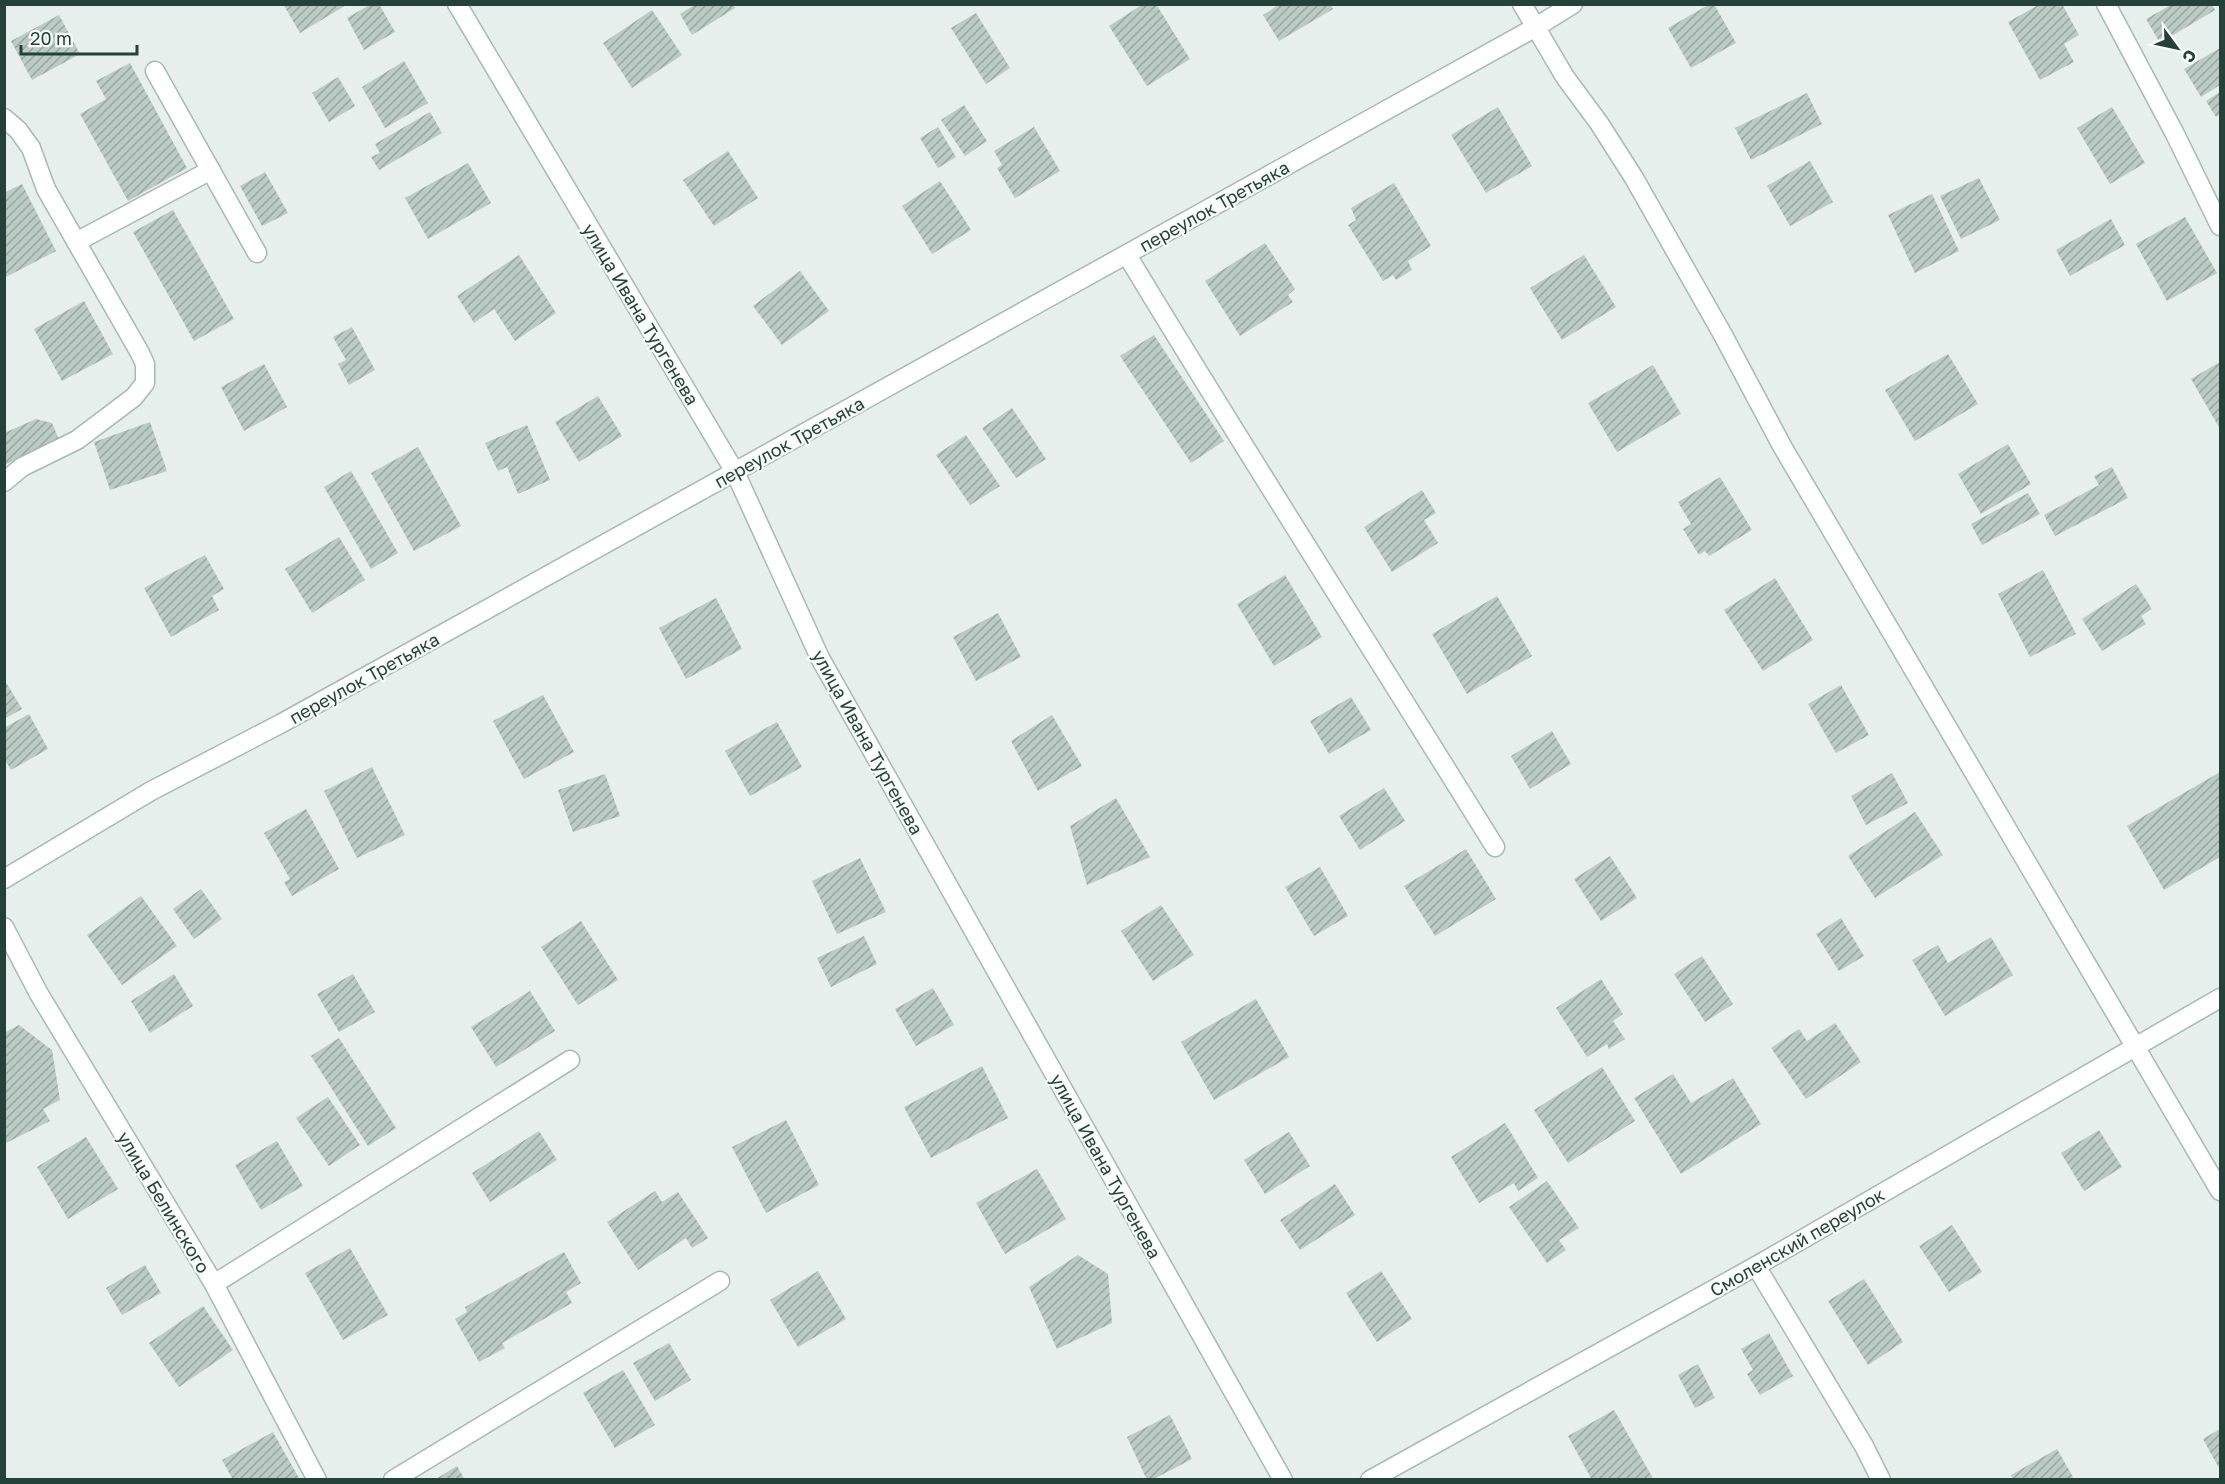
<svg xmlns="http://www.w3.org/2000/svg" width="2225" height="1484" viewBox="0 0 2225 1484" font-family="'Golos Text',sans-serif">
<style>
.building{fill:url(#building-hatch)}
.lines{fill:none;stroke-linecap:round;stroke-linejoin:round}
.lane-casing{stroke:#a8b8b2;stroke-width:21}
.street-casing{stroke:#a8b8b2;stroke-width:21}
.lane{stroke:#fff;stroke-width:18}
.street{stroke:#fff;stroke-width:18}
.labels{text-anchor:middle;dominant-baseline:central;stroke-width:4.5;stroke-linejoin:round;paint-order:stroke}
.street-label{font-size:18px;fill:#24423a;stroke:#f7fbf9}
</style>
<defs>
<pattern id="building-hatch" width="6" height="6" patternUnits="userSpaceOnUse" patternTransform="scale(1.5)"><rect width="6" height="6" fill="#bbcac4"/><path d="M-1 1l2-2M0 6l6-6M5 7l2-2" fill="none" stroke="#98a6a0"/></pattern>
</defs>
<rect width="100%" height="100%" fill="#e6efeb"/>
<!-- building -->
<g class="building">
<polygon points="283,4 348,4 300,33"/>
<polygon points="371,4 379,4 395,32 364,50 347,18"/>
<polygon points="696,4 733,4 735,8 692,35 680,14"/>
<polygon points="1143,4 1156,4 1190,59 1147,86 1109,26"/>
<polygon points="1280,4 1330,4 1333,9 1279,41 1263,15"/>
<polygon points="1710,4 1714,4 1736,43 1691,68 1668,28"/>
<polygon points="2040,4 2062,4 2079,35 2064,44 2074,62 2040,80 2008,22"/>
<polygon points="2171,5 2212,5 2215,10 2160,43 2146,19"/>
<polygon points="652,10 682,55 632,88 603,43"/>
<polygon points="976,13 1010,68 986,84 951,28"/>
<polygon points="59,15 80,54 32,80 11,41"/>
<polygon points="2220,48 2220,85 2201,97 2184,69"/>
<polygon points="404,61 428,103 385,128 362,87"/>
<polygon points="130,63 187,168 128,201 80,114 106,99 96,81"/>
<polygon points="338,77 355,106 329,122 312,93"/>
<polygon points="2220,92 2220,114 2216,117 2206,101"/>
<polygon points="1807,93 1822,124 1751,160 1735,128"/>
<polygon points="964,105 987,141 965,156 941,120"/>
<polygon points="1498,107 1532,166 1486,193 1451,135"/>
<polygon points="2112,107 2145,163 2110,184 2077,128"/>
<polygon points="430,112 442,133 379,170 371,157 380,153 375,144"/>
<polygon points="938,127 956,157 938,168 920,138"/>
<polygon points="1034,127 1060,171 1015,198 997,168 1002,165 994,151"/>
<polygon points="728,151 758,198 714,226 683,180"/>
<polygon points="1810,161 1833,202 1790,226 1767,186"/>
<polygon points="468,163 491,203 428,239 405,198"/>
<polygon points="265,172 288,213 262,226 240,186"/>
<polygon points="1979,178 2000,220 1961,239 1940,196"/>
<polygon points="940,181 971,230 932,254 902,206"/>
<polygon points="1394,183 1431,246 1408,261 1412,270 1396,280 1393,275 1383,281 1348,225 1356,220 1351,208"/>
<polygon points="22,184 56,251 4,278 4,193"/>
<polygon points="1932,194 1959,251 1915,273 1888,215"/>
<polygon points="173,210 234,319 194,341 133,232"/>
<polygon points="2185,217 2217,273 2167,301 2136,244"/>
<polygon points="2111,219 2125,245 2070,276 2056,250"/>
<polygon points="1265,243 1295,289 1288,295 1293,302 1240,336 1205,281"/>
<polygon points="519,255 556,313 515,341 494,309 474,323 457,296"/>
<polygon points="1584,255 1616,307 1562,340 1530,288"/>
<polygon points="800,271 829,311 782,345 753,306"/>
<polygon points="84,301 113,354 62,381 34,329"/>
<polygon points="352,327 375,370 349,385 338,364 346,360 333,337"/>
<polygon points="1154,335 1224,441 1191,463 1120,356"/>
<polygon points="1948,354 1978,404 1915,441 1885,390"/>
<polygon points="2220,362 2220,429 2191,379"/>
<polygon points="264,364 287,407 244,431 221,387"/>
<polygon points="1653,365 1681,414 1617,452 1588,403"/>
<polygon points="598,396 622,436 579,462 555,422"/>
<polygon points="1012,408 1046,459 1016,478 982,428"/>
<polygon points="36,419 52,423 60,442 4,465 4,433"/>
<polygon points="150,422 167,471 110,490 94,442"/>
<polygon points="527,425 550,480 518,494 507,467 498,471 485,443"/>
<polygon points="966,435 1000,486 970,505 936,455"/>
<polygon points="2008,444 2031,484 1981,514 1958,474"/>
<polygon points="418,447 461,526 414,551 371,473"/>
<polygon points="2112,467 2128,498 2055,536 2044,515 2099,485 2094,476"/>
<polygon points="351,471 398,553 371,569 324,487"/>
<polygon points="1720,477 1752,530 1709,556 1705,551 1699,555 1683,529 1691,524 1678,502"/>
<polygon points="1422,490 1436,513 1424,520 1438,543 1392,572 1364,527"/>
<polygon points="2028,493 2040,514 1982,545 1971,524"/>
<polygon points="339,537 365,580 312,613 285,569"/>
<polygon points="205,555 224,589 212,596 219,610 171,637 144,588"/>
<polygon points="2043,570 2076,634 2030,657 1998,594"/>
<polygon points="1285,575 1322,637 1274,666 1237,604"/>
<polygon points="1775,578 1813,640 1763,671 1724,610"/>
<polygon points="2136,584 2152,609 2141,616 2146,624 2102,651 2082,619"/>
<polygon points="1497,596 1532,656 1467,694 1432,634"/>
<polygon points="716,598 742,649 686,679 659,628"/>
<polygon points="998,613 1021,657 976,681 953,637"/>
<polygon points="4,679 22,709 4,719"/>
<polygon points="1841,685 1869,735 1836,753 1808,704"/>
<polygon points="543,695 574,752 524,779 493,721"/>
<polygon points="1351,697 1371,730 1329,754 1310,721"/>
<polygon points="29,714 48,749 11,770 4,758 4,728"/>
<polygon points="1052,715 1082,766 1038,791 1011,741"/>
<polygon points="777,722 802,767 750,796 725,751"/>
<polygon points="1552,731 1571,764 1530,789 1511,756"/>
<polygon points="372,767 405,835 357,858 324,791"/>
<polygon points="2220,772 2220,857 2164,890 2127,826"/>
<polygon points="1892,773 1908,803 1866,825 1851,796"/>
<polygon points="605,774 620,816 573,832 558,790"/>
<polygon points="1384,788 1405,821 1360,850 1339,816"/>
<polygon points="1116,798 1150,857 1087,885 1070,826"/>
<polygon points="306,809 339,869 292,896 284,882 290,879 264,833"/>
<polygon points="1915,812 1943,855 1875,898 1848,856"/>
<polygon points="1466,849 1496,899 1435,936 1404,886"/>
<polygon points="1610,856 1637,898 1601,921 1574,879"/>
<polygon points="860,858 886,912 837,934 812,881"/>
<polygon points="1320,867 1348,916 1314,936 1285,887"/>
<polygon points="201,889 222,919 194,939 173,909"/>
<polygon points="141,896 177,946 122,985 87,935"/>
<polygon points="1161,905 1194,955 1153,981 1121,931"/>
<polygon points="1841,918 1864,956 1839,971 1816,934"/>
<polygon points="581,921 618,980 578,1005 541,947"/>
<polygon points="864,936 877,964 831,987 817,958"/>
<polygon points="1991,937 2013,975 1945,1016 1912,960 1938,945 1948,963"/>
<polygon points="1702,956 1733,1004 1705,1022 1674,974"/>
<polygon points="174,974 193,1006 150,1033 131,1001"/>
<polygon points="353,974 375,1012 339,1032 317,994"/>
<polygon points="1601,979 1623,1014 1613,1021 1625,1039 1609,1049 1607,1044 1587,1057 1556,1008"/>
<polygon points="933,988 954,1025 916,1046 895,1009"/>
<polygon points="530,991 555,1031 496,1067 471,1027"/>
<polygon points="1256,999 1289,1057 1214,1100 1181,1042"/>
<polygon points="1835,1023 1861,1062 1806,1099 1771,1048 1799,1029 1807,1041"/>
<polygon points="19,1025 52,1050 60,1100 43,1109 50,1121 4,1144 4,1033"/>
<polygon points="339,1038 396,1128 368,1146 311,1056"/>
<polygon points="982,1066 1008,1118 931,1158 904,1107"/>
<polygon points="1602,1067 1635,1121 1568,1163 1534,1110"/>
<polygon points="1673,1074 1691,1103 1733,1078 1761,1124 1681,1174 1634,1098"/>
<polygon points="328,1097 360,1145 329,1166 296,1118"/>
<polygon points="786,1120 819,1185 766,1213 732,1147"/>
<polygon points="1505,1123 1538,1178 1518,1191 1514,1183 1479,1203 1451,1157"/>
<polygon points="2099,1130 2122,1167 2084,1191 2061,1153"/>
<polygon points="539,1131 557,1160 490,1202 472,1173"/>
<polygon points="1289,1132 1310,1166 1265,1194 1244,1160"/>
<polygon points="86,1137 118,1189 68,1219 37,1167"/>
<polygon points="277,1141 303,1186 261,1210 235,1165"/>
<polygon points="1037,1169 1066,1219 1005,1254 976,1203"/>
<polygon points="1547,1181 1579,1228 1559,1240 1566,1250 1547,1263 1509,1207"/>
<polygon points="1335,1184 1355,1215 1300,1250 1280,1220"/>
<polygon points="655,1191 662,1202 678,1192 708,1238 692,1248 686,1238 638,1270 607,1222"/>
<polygon points="1952,1225 1982,1272 1949,1292 1919,1246"/>
<polygon points="350,1248 388,1315 343,1340 305,1273"/>
<polygon points="564,1252 581,1283 566,1292 572,1303 502,1343 505,1348 479,1362 455,1319 467,1312 465,1307"/>
<polygon points="1078,1255 1108,1274 1112,1323 1057,1349 1029,1287"/>
<polygon points="145,1265 161,1293 122,1315 106,1288"/>
<polygon points="818,1271 846,1319 798,1347 770,1300"/>
<polygon points="1381,1271 1412,1319 1377,1342 1346,1293"/>
<polygon points="1864,1279 1903,1342 1868,1365 1828,1301"/>
<polygon points="203,1306 233,1350 179,1387 149,1343"/>
<polygon points="1769,1333 1793,1376 1760,1395 1747,1374 1753,1370 1741,1349"/>
<polygon points="669,1343 691,1380 655,1401 633,1363"/>
<polygon points="1698,1364 1715,1398 1695,1408 1678,1375"/>
<polygon points="623,1370 655,1425 615,1448 583,1393"/>
<polygon points="1614,1410 1654,1480 1592,1480 1568,1436"/>
<polygon points="1170,1415 1192,1459 1152,1480 1147,1480 1127,1437"/>
<polygon points="2220,1429 2220,1470 2203,1439"/>
<polygon points="273,1432 300,1480 233,1480 222,1460"/>
<polygon points="2057,1449 2073,1477 2069,1480 2013,1480 2011,1475"/>
<polygon points="457,1466 465,1480 434,1480"/>
</g>
<g class="lines">
<defs>
<g id="lane">
<polyline points="2106,4 2175,134 2220,226"/>
<polyline points="155,71 257,253"/>
<polyline points="4,118 18,130 31,148 46,189 140,353 145,364 145,383 134,397 77,440 22,467 4,482"/>
<polyline points="76,242 211,170"/>
<path d="M 1127,255 C 1247,454 1373,650 1495,847"/>
<polyline points="1756,1266 1864,1446 1881,1480"/>
<polyline points="214,1284 570,1060"/>
<polyline points="393,1480 720,1281"/>
</g>
<g id="street">
<polyline points="457,4 735,472 820,658 1283,1480"/>
<polyline points="1522,4 1565,77 1599,123 1634,178 1723,335 1782,446 2220,1191"/>
<polyline points="4,879 151,791 282,723 1536,27 1573,4"/>
<polyline points="4,927 39,994 214,1284 317,1480"/>
<polyline points="1370,1480 1756,1266 2220,998"/>
</g>
</defs>
<!-- lane casing -->
<use href="#lane" class="lane-casing"/>
<!-- street casing -->
<use href="#street" class="street-casing"/>
<!-- lane -->
<use href="#lane" class="lane"/>
<!-- street -->
<use href="#street" class="street"/>
</g>
<g class="labels">
<!-- street labels -->
<g class="street-label">
<text transform="translate(1214 206) rotate(-29)">переулок Третьяка</text>
<text transform="translate(641 314) rotate(59)">улица Ивана Тургенева</text>
<text transform="translate(789 442) rotate(-29)">переулок Третьяка</text>
<text transform="translate(364 678) rotate(-29)">переулок Третьяка</text>
<text transform="translate(868 742) rotate(61)">улица Ивана Тургенева</text>
<text transform="translate(1106 1166) rotate(61)">улица Ивана Тургенева</text>
<text transform="translate(164 1202) rotate(59)">улица Белинского</text>
<text transform="translate(1797 1242) rotate(-30)">Смоленский переулок</text>
</g>
</g>
<!-- border -->
<rect width="2225" height="1484" fill="none" stroke="#24423a" stroke-width="12"/>
<!-- north arrow -->
<g transform="translate(2177 48) rotate(123)" stroke="#f7fbf9" stroke-width="4.5" paint-order="stroke">
<path d="M0-4.5L10 22L0 15L-10 22Z" fill="#24423a"/>
<text y="-9" font-size="16" font-weight="bold" text-anchor="middle" fill="#24423a">С</text>
</g>
<!-- scale -->
<path d="M21 45v9h116v-9" fill="none" stroke="#24423a" stroke-width="3"/>
<text x="30" y="45" font-size="18" fill="#24423a" stroke="#f7fbf9" stroke-width="4.5" paint-order="stroke">20 m</text>
</svg>
